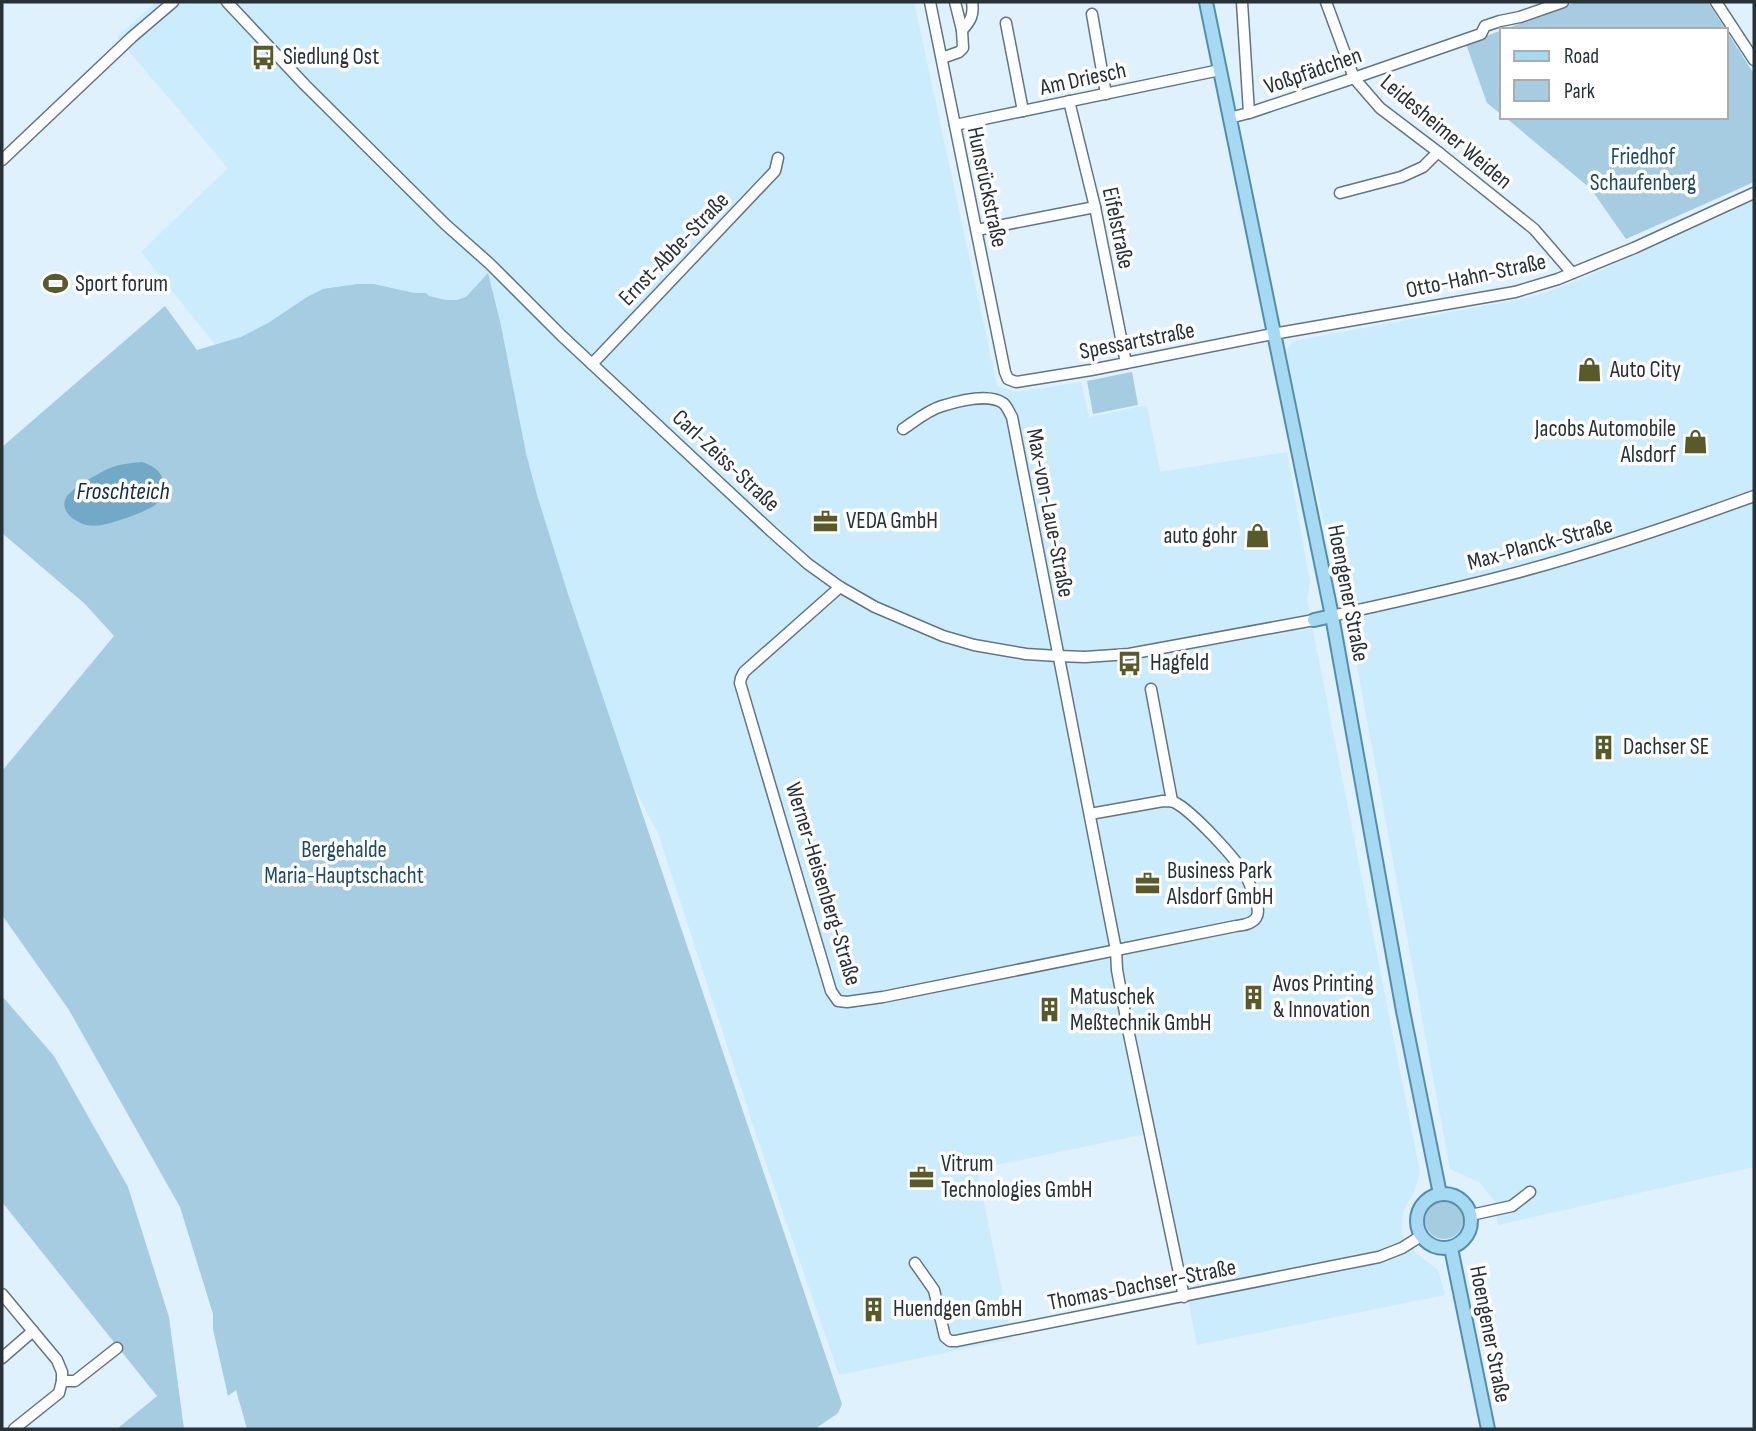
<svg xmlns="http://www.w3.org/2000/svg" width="1756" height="1431" viewBox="0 0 1756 1431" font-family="'Sofia Sans Condensed',sans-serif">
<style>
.built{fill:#cbecfd}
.green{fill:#a5cce0}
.water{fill:#71a9c6}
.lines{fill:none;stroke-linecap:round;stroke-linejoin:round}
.minor-casing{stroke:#617682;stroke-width:13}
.major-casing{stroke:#538eab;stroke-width:16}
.minor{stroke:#fff;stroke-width:10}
.major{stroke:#a6d9f2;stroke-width:12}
.labels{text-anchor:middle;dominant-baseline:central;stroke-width:7;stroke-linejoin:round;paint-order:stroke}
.poi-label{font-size:23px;fill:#273136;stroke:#fff;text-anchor:start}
.street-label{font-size:23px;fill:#273136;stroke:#fff}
.park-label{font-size:23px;fill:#1e4b61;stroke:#fff}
.water-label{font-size:24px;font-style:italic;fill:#122d3b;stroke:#fff}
</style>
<rect width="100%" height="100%" fill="#def1fc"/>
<!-- built -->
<g class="built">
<polygon points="156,2 914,2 997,386 1016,392 1081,382 1089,417 1147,405 1160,472 1287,452 1310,582 1307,599 1318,656 1420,1172 1415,1190 1403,1212 1401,1234 1417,1254 1438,1270 1445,1295 1197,1345 1155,1132 977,1169 1012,1339 839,1375 756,1134 658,833 625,771 229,362 141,252 228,168 117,37"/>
<polygon points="1754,201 1754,1167 1498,1225 1494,1200 1479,1182 1450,1169 1351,633 1306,447 1286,350 1291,344 1298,340 1517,300 1547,292 1577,281"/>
</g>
<!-- green -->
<g class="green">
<polygon points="1576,2 1708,2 1754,74 1754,182 1626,239 1591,189 1505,117 1726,117 1726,30 1503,30"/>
<polygon points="1502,30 1502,115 1487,103 1466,44"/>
<polygon points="488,273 500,321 526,453 537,495 567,591 842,1404 838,1413 815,1429 247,1429 236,1390 228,1396 213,1329 213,1314 180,1207 69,1010 2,915 2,771 114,636 85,604 2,533 2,447 165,306 197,350 241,337 268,323 307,297 323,289 357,284 374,284 414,293 426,293 429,296 446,300 457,300 466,297"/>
<polygon points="1132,372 1138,405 1093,414 1087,381"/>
<polygon points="2,996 54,1056 128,1187 169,1317 184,1429 117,1429 157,1396 2,1202"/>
<circle cx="1444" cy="1220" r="19"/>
</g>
<!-- water -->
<path class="water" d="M 142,462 C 153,466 162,470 163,483 C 163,491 162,497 157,503 C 150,511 113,523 102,525 C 96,526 91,526 86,525 C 75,522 59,511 66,498 C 71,488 99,473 110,468 C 120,464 131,463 142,462 Z"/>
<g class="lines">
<defs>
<g id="minor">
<polyline points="227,2 305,85 445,224 490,264 562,336 772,532 808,564 840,587 875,607 943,636 974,645 1026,654 1058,656 1085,657 1129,654 1314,620"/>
<polyline points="930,2 1005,372 1008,379 1016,382 1091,370 1273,334 1515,292 1558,279 1634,248 1754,193"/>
<polyline points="1242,2 1249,113"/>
<polyline points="1326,2 1354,78 1380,108 1438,152 1534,229 1572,273"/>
<polyline points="1716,2 1754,60"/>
<polyline points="1092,14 1106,94"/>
<polyline points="1006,23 1023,111"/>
<path d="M 962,30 C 971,21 974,14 972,2"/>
<polyline points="942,58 959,52 963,48 962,30 955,2"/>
<polyline points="1069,101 1095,207 1126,363"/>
<polyline points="1229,118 1249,113 1354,78 1481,34 1485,26 1500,21 1520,17 1563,2"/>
<polyline points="955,125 1220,70"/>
<polyline points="2,160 132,37 173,2"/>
<polyline points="1340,193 1401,177 1423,167 1438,152"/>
<polyline points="977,230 1095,207"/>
<polyline points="592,364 775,171 778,158"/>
<path d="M 903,429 C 915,421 928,410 942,406 C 958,401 989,393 1003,403 C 1007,406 1009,412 1012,417 L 1116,950 L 1117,970 L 1129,1034 L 1184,1297"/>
<path d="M 840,587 L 744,672 L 741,678 L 740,683 L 831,991 L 838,1001 L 847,1002 L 883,997 L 1236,926 C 1243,925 1252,924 1256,918 C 1260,912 1257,904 1254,897 C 1252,891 1250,883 1246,877 C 1238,860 1191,810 1174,802 C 1170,801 1168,801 1163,801 L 1090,814"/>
<path d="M 1332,616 C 1389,603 1447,591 1504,576 C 1589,554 1672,526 1754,496"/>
<polyline points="1151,689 1172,801"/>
<polyline points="1471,1215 1512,1206 1530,1192"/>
<polyline points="915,1263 934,1290 945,1337 950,1341 956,1341 1379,1257 1402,1248 1421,1236"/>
<polyline points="2,1294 57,1360 62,1372 62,1381 59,1393 14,1429"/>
<polyline points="2,1358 33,1331"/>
<polyline points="62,1381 75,1381 117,1348"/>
</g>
<g id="major">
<polyline points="1206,2 1332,616 1403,1011 1440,1194"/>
<polyline points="1314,620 1332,616"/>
<circle cx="1444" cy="1221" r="27"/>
<polyline points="1451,1248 1488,1429"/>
</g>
</defs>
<!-- minor casing -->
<use href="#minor" class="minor-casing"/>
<!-- major casing -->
<use href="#major" class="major-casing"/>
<!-- minor -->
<use href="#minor" class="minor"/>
<!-- major -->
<use href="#major" class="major"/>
</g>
<!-- icons -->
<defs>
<symbol id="bus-bare" viewBox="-9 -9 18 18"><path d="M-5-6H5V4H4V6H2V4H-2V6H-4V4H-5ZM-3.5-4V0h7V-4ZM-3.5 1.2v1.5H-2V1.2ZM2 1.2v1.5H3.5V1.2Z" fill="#585b28" stroke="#fff" stroke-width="2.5" paint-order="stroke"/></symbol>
<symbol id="stadium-bare" viewBox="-9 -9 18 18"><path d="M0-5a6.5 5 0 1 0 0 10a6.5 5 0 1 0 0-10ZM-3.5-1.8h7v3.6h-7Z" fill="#585b28" stroke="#fff" stroke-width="2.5" paint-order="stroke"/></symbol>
<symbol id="shop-bare" viewBox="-9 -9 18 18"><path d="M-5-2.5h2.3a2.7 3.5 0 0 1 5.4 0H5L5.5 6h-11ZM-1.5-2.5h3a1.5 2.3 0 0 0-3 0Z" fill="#585b28" stroke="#fff" stroke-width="2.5" paint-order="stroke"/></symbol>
<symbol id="office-bare" viewBox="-9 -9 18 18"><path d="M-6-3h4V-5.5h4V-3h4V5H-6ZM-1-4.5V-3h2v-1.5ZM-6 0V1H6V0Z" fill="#585b28" stroke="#fff" stroke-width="2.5" paint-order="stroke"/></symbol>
<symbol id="building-bare" viewBox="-9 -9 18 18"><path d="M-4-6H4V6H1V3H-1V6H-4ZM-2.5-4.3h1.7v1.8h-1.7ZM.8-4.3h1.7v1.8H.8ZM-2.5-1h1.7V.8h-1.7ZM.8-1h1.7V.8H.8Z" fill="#585b28" stroke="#fff" stroke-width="2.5" paint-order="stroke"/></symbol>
</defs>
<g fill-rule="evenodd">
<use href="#bus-bare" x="246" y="40" width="35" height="35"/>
<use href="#stadium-bare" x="38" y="266" width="35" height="35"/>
<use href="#shop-bare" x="1572" y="352" width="35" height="35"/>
<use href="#shop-bare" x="1678" y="424" width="35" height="35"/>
<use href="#office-bare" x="808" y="504" width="35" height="35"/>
<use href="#shop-bare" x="1240" y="518" width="35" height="35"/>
<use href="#bus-bare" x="1112" y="646" width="35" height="35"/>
<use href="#building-bare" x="1586" y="730" width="35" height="35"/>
<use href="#office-bare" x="1130" y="866" width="35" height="35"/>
<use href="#building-bare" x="1236" y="980" width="35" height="35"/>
<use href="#building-bare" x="1032" y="992" width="35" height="35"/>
<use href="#office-bare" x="904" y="1160" width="35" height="35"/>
<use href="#building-bare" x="856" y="1292" width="35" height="35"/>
</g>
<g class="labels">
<!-- poi labels -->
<g class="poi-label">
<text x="283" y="57">Siedlung Ost</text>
<text x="75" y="284">Sport forum</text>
<text x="1610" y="370">Auto City</text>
<text x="1676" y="429" text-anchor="end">Jacobs Automobile<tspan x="1676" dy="26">Alsdorf</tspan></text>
<text x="846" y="521">VEDA GmbH</text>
<text x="1237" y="536" text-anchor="end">auto gohr</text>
<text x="1150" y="663">Hagfeld</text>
<text x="1623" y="747">Dachser SE</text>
<text x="1167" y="871">Business Park<tspan x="1167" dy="26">Alsdorf GmbH</tspan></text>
<text x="1273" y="984">Avos Printing<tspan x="1273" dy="26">&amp; Innovation</tspan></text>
<text x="1070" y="997">Matuschek<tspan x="1070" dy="26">Meßtechnik GmbH</tspan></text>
<text x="941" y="1164">Vitrum<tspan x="941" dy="26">Technologies GmbH</tspan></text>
<text x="893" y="1309">Huendgen GmbH</text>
</g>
<!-- street labels -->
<g class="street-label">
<text transform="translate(1313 71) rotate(-19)">Voßpfädchen</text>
<text transform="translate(1083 79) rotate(-12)">Am Driesch</text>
<text transform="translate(1446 132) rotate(40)">Leidesheimer Weiden</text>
<text transform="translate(987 187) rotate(78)">Hunsrückstraße</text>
<text transform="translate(1118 228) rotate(78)">Eifelstraße</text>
<text transform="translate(674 249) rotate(-46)">Ernst-Abbe-Straße</text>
<text transform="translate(1476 276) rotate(-12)">Otto-Hahn-Straße</text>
<text transform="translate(1137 341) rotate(-11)">Spessartstraße</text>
<text transform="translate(726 461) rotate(43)">Carl-Zeiss-Straße</text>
<text transform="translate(1050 513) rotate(79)">Max-von-Laue-Straße</text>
<text transform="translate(1540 544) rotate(-15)">Max-Planck-Straße</text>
<text transform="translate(1348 593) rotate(79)">Hoengener Straße</text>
<text transform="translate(823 884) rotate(73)">Werner-Heisenberg-Straße</text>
<text transform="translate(1142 1285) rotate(-11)">Thomas-Dachser-Straße</text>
<text transform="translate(1490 1334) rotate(79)">Hoengener Straße</text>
</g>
<!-- park labels -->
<g class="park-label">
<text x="1643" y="157">Friedhof<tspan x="1643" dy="26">Schaufenberg</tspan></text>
<text x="344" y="850">Bergehalde<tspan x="344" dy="26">Maria-Hauptschacht</tspan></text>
</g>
<!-- water labels -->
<g class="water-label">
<text x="123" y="491">Froschteich</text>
</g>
</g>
<!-- border -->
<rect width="1756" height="1431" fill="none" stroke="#273136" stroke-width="7"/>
<!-- legend -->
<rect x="1500" y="28" width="228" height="91" fill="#ffffff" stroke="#a9adaf" stroke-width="2"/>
<rect x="1514" y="51" width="35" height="10" fill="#a6d9f2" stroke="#a9adaf" stroke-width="2"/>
<text x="1564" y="63" font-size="21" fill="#273136">Road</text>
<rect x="1514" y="80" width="35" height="21" fill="#a5cce0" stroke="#a9adaf" stroke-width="2"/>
<text x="1564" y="98" font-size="21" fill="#273136">Park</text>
</svg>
